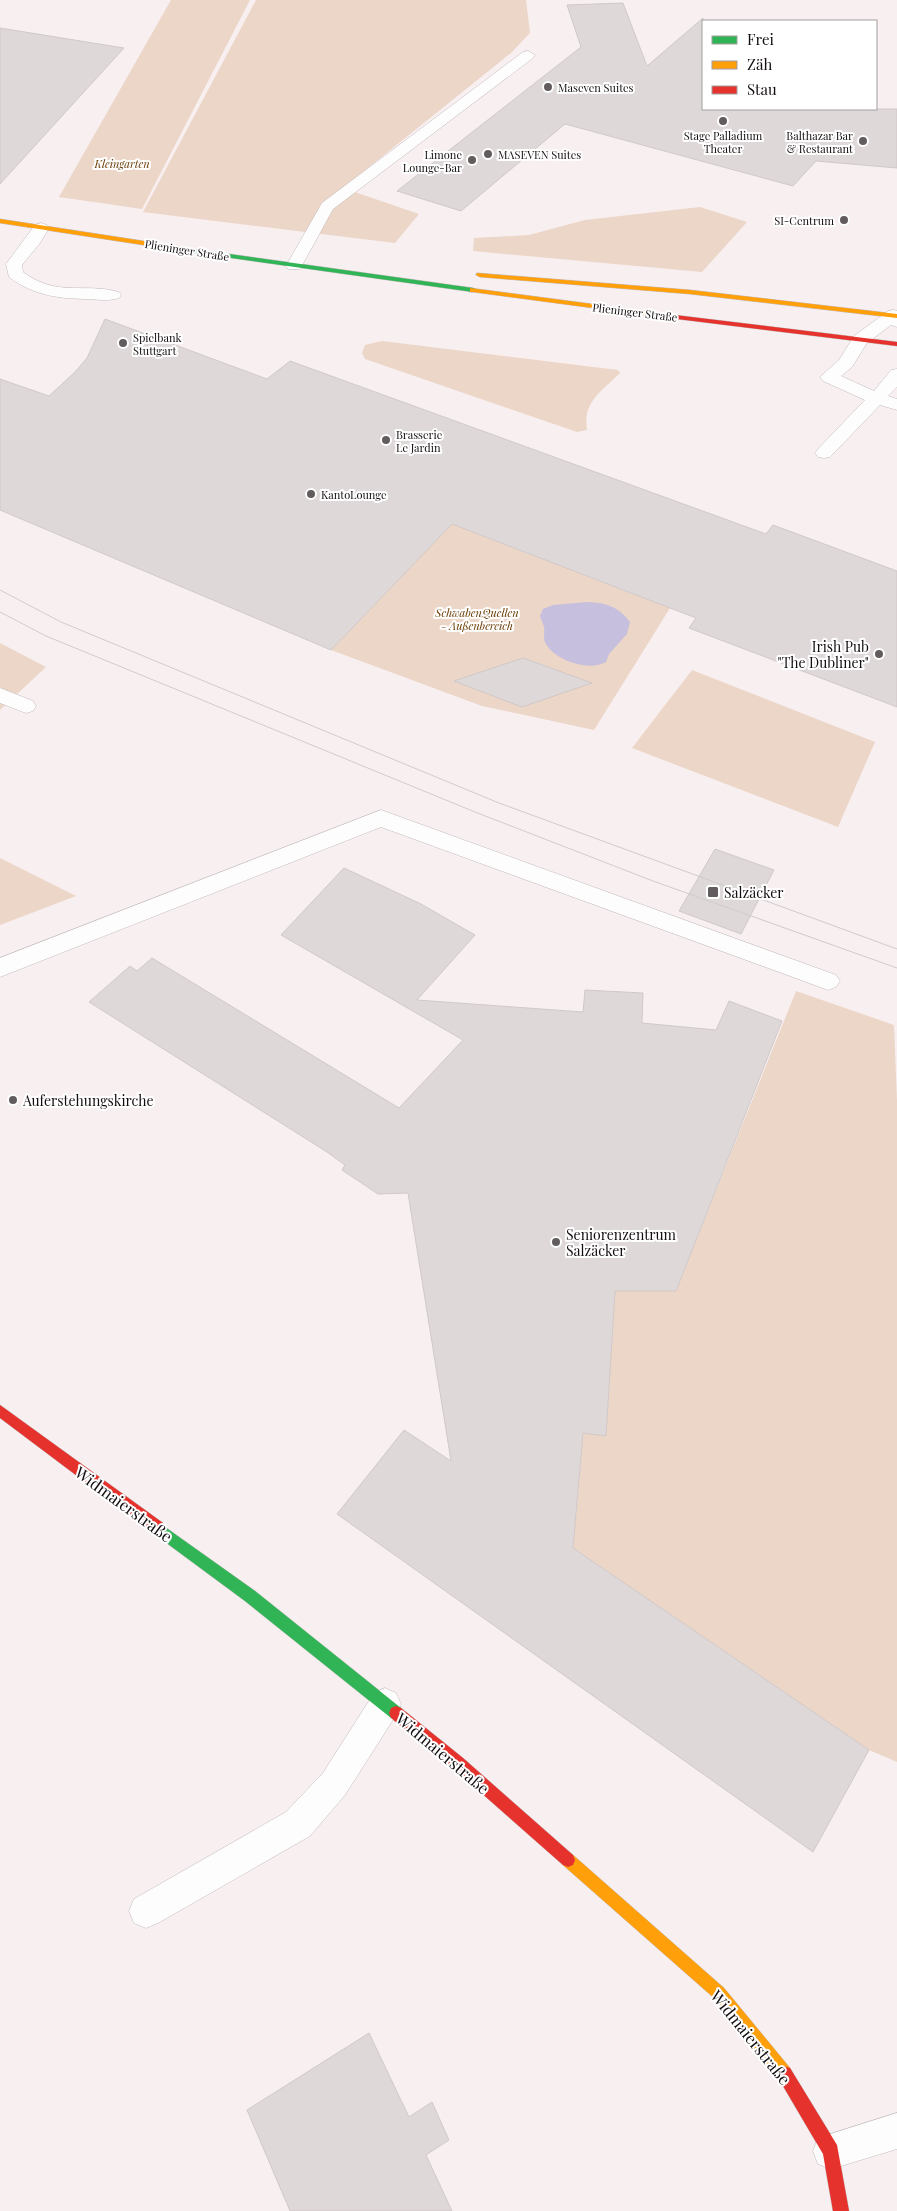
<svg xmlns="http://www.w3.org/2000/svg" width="897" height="2211" viewBox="0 0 897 2211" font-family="'Playfair Display',serif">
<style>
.green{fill:#ecd6c7}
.water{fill:#c6bfdd}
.building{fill:#dfd8d8;stroke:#d0c9c9}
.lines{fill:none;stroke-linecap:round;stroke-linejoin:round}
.lane-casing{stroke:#c2babc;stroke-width:1}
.fast-casing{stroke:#c2babc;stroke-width:1}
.slow-casing{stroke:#c2babc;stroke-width:1}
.jam-casing{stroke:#c2babc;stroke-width:1}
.lane{fill:#fefdfd;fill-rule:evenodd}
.fast{fill:#30b455;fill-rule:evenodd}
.slow{fill:#ff9f0a;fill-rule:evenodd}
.jam{fill:#e5322d;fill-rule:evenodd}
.tram{stroke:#cfcccd;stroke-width:1}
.poi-dot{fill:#635c5e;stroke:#fff;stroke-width:2}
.labels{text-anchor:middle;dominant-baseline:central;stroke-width:4;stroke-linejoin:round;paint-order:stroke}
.far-poi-label{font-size:11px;fill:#130d0f;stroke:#fff;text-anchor:start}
.far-park-label{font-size:11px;font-style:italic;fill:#693a02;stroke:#fff}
.far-street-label{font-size:11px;fill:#130d0f;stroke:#fff}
.poi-label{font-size:14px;fill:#130d0f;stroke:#fff;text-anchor:start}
.near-street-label{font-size:16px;fill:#130d0f;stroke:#fff}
</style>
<rect width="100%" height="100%" fill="#f8eff1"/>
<!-- green -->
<g class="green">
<polygon points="171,0 250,0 142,209 59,197"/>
<polygon points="256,0 526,0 530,33 511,53 343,188 419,214 395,243 143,212"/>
<polygon points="700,207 747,222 702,272 473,251 474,238 529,235 585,220"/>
<path d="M 382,341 L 618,370 L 620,373 C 603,390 582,402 587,430 L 577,432 L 365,359 L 362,353 L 365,345 Z"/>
<polygon points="452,524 670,608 594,730 482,706 331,650"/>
<polygon points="0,643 46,667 0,710"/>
<polygon points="692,670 875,742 838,827 632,748"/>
<polygon points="0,858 76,896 0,925"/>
<polygon points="796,991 894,1025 897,1101 897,1762 869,1750 561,1540 576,1517 583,1433 606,1435 615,1291 676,1290"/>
</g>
<!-- water -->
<path class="water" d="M 587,602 C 606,603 618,606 630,622 L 627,634 L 609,654 L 606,662 C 589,672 553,660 545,642 C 543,637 545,632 544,627 C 543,623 541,619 540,616 L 543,609 L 553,605 Z"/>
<!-- building -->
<g class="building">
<polygon points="623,3 647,66 703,18 703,109 897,109 897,168 816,161 793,186 565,124 461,211 397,191 581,47 567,5"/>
<polygon points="0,28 124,48 0,184"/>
<polygon points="105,319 267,379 290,361 766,534 773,525 897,571 897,707 689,628 696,618 452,524 331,650 0,510 0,379 49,396 75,372 87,358"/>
<polygon points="523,658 592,683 522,707 454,681"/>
<polygon points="715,849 774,870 741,934 679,911"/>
<polygon points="344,868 421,904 475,935 417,1000 583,1012 585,990 643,993 642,1023 716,1030 729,1001 782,1021 676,1291 615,1291 606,1436 583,1433 573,1548 869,1750 813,1852 337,1514 404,1430 451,1461 408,1193 378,1194 342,1170 345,1165 327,1152 89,1002 130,966 137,971 152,958 399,1108 463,1040 281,935"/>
<polygon points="369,2033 409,2117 432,2102 449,2140 426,2155 452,2211 290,2211 247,2110"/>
</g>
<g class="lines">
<defs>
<g id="lane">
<polygon points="528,51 535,55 533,58 333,209 300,269 288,269 286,266 322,203 523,52"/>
<path d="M 41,223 L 47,225 L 49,228 L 40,243 L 22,265 L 23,272 C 59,298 82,282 119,292 L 121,295 L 119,298 C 110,301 100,300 91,299 C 61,299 34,296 9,277 L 6,264 L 35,225 Z"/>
<polygon points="894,310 897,311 897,327 891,325 867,343 852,367 841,376 874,391 891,370 897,369 897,387 888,396 897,399 897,410 880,405 830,457 824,458 818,457 815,453 818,449 865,400 823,381 820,377 839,360 854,336 888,311"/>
<polygon points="0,688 33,701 36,706 33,711 26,713 0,703"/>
<polygon points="381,810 836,975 840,981 836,987 828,990 820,987 381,827 0,977 0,958"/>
<polygon points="385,1688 396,1693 401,1704 396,1715 345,1795 310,1836 158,1923 146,1928 134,1923 129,1911 134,1899 286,1812 323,1773 374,1693"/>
<polygon points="897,2113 897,2149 831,2169 818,2164 813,2151 818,2138"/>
</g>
<g id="fast">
<polygon points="186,248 473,288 477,290 473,292 189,252 186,252"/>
<polygon points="158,1522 255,1591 401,1708 403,1713 401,1718 396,1720 391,1718 245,1601 153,1533 151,1528 153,1523"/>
</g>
<g id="slow">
<polygon points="0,219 189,248 193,250 189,252 0,223"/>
<polygon points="477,273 690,290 897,314 897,318 690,294 480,277 476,275"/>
<polygon points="470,288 661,313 665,315 661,317 473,292 470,292"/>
<polygon points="568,1853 573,1855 724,1988 790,2068 792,2074 790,2080 784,2082 778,2080 714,1998 563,1865 561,1860 563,1855"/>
</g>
<g id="jam">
<polygon points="658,313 897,342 897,346 661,317 658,317"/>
<polygon points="0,1405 163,1523 165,1528 163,1533 158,1534 153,1533 0,1418"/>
<polygon points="396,1706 401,1708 463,1758 573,1855 575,1860 573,1865 568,1867 563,1865 453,1768 391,1718 389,1713 391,1708"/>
<polygon points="784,2066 790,2068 837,2145 849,2211 833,2211 823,2154 776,2074 778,2068"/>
</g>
</defs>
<!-- lane casing -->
<use href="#lane" class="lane-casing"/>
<!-- fast casing -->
<use href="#fast" class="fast-casing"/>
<!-- slow casing -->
<use href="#slow" class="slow-casing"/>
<!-- jam casing -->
<use href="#jam" class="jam-casing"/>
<!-- lane -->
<use href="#lane" class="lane"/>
<!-- fast -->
<use href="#fast" class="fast"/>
<!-- slow -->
<use href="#slow" class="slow"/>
<!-- jam -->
<use href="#jam" class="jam"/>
<!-- tram -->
<g class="tram">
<polyline points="0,590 61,622 499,803 897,949"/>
<polyline points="0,612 46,636 475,812 653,881 897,968"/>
</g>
</g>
<!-- markers -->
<g class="poi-dot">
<circle cx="548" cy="87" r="5"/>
<circle cx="723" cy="121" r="5"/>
<circle cx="863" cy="141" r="5"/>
<circle cx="488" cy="154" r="5"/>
<circle cx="472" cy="160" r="5"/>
<circle cx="844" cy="220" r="5"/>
<circle cx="123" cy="343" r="5"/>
<circle cx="386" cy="440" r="5"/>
<circle cx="311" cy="494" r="5"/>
<circle cx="879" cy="654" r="5"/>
<rect x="707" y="886" width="12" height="12" rx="2.5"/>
<circle cx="13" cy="1100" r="5"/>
<circle cx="556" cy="1242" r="5"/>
</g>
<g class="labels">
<!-- far-poi labels -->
<g class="far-poi-label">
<text x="558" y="87">Maseven Suites</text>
<text x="723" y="135" text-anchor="middle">Stage Palladium<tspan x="723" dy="13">Theater</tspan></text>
<text x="853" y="135" text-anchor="end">Balthazar Bar<tspan x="853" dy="13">&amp; Restaurant</tspan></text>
<text x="462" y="154" text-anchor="end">Limone<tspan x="462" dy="13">Lounge-Bar</tspan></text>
<text x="498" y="154">MASEVEN Suites</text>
<text x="834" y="220" text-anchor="end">SI-Centrum</text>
<text x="133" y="337">Spielbank<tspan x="133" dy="13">Stuttgart</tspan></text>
<text x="396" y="434">Brasserie<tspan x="396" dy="13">Le Jardin</tspan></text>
<text x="321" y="494">KantoLounge</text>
</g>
<!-- far-park labels -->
<g class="far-park-label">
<text x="122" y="163">Kleingarten</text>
<text x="477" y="612">SchwabenQuellen<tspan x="477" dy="13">- Außenbereich</tspan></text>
</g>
<!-- far-street labels -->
<g class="far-street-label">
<text transform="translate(187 250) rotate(9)">Plieninger Straße</text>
<text transform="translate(635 312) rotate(7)">Plieninger Straße</text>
</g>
<!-- poi labels -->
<g class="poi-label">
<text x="869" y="646" text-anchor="end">Irish Pub<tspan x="869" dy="16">"The Dubliner"</tspan></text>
<text x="724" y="892">Salzäcker</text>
<text x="23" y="1100">Auferstehungskirche</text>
<text x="566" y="1234">Seniorenzentrum<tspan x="566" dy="16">Salzäcker</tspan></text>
</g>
<!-- near-street labels -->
<g class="near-street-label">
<text transform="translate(124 1504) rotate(36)">Widmaierstraße</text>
<text transform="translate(443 1753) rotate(40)">Widmaierstraße</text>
<text transform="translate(751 2037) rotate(51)">Widmaierstraße</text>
</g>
</g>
<!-- legend -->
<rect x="702" y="20" width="175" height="90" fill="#ffffff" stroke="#a19e9f"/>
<rect x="712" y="36" width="25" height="8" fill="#30b455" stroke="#a19e9f"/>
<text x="747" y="45" font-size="15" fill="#130d0f">Frei</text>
<rect x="712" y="61" width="25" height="8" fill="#ff9f0a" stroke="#a19e9f"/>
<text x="747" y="70" font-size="15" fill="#130d0f">Zäh</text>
<rect x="712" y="86" width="25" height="8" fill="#e5322d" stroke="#a19e9f"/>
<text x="747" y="95" font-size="15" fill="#130d0f">Stau</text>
</svg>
